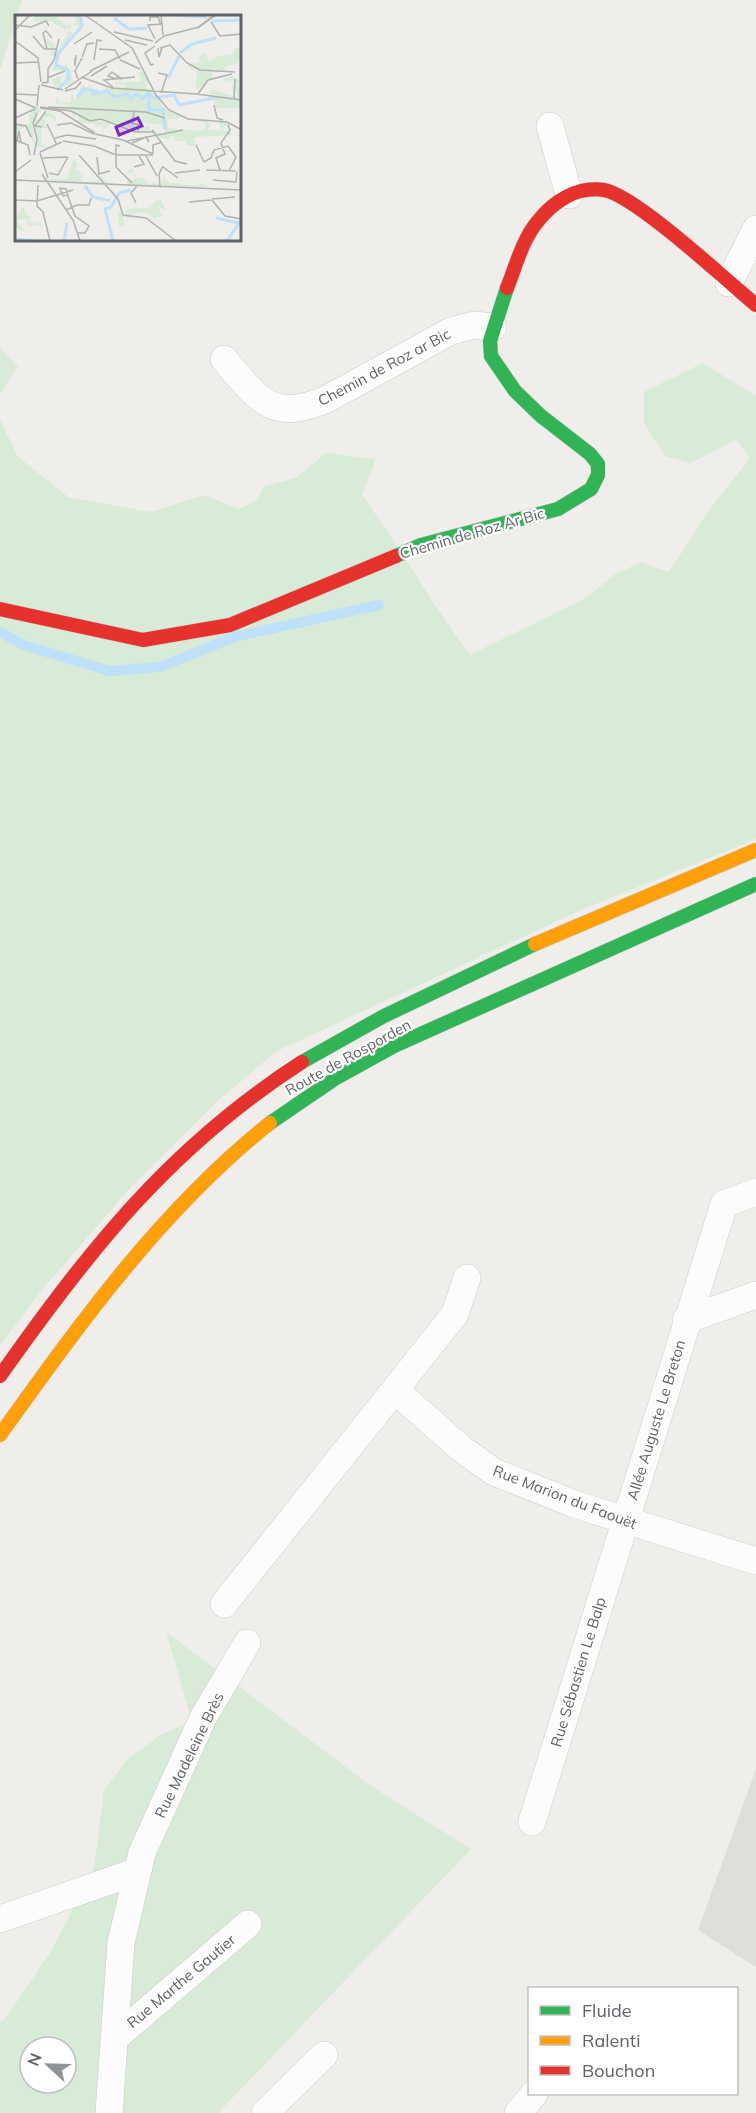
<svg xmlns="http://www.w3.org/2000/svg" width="756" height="2113" viewBox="0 0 756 2113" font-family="Mulish,sans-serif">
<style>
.industrial{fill:#dfddda}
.green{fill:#d8ebd6;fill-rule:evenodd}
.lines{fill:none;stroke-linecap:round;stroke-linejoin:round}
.stream{stroke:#bfe0f9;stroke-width:10}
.street-casing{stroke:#cbcccc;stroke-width:28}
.fast-casing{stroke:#cacacb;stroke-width:15}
.slow-casing{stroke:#cacacb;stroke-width:15}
.jam-casing{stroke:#cacacb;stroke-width:15}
.street{stroke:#fdfcfc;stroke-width:27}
.fast{stroke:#30b455;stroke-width:14}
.slow{stroke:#ff9f0a;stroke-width:14}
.jam{stroke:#e5322d;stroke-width:14}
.labels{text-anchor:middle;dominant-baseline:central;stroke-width:4.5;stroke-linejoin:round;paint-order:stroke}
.street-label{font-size:15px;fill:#5f6368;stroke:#fff}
.inset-river{fill:none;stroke:#bfe0f9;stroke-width:3}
.inset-road{fill:none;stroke:#b1b2b2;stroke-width:1.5}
.view{fill:#7b2cbf;fill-opacity:0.15;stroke:#7b2cbf;stroke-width:3}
.inset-edge{fill:none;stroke:#5f6368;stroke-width:3}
</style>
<rect width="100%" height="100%" fill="#efeeea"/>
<!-- industrial -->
<polygon class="industrial" points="756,1769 756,1967 698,1930"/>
<!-- green -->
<g class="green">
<polygon points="0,0 22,0 0,70"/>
<polygon points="0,348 18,367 0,394"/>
<path d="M 703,363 L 756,396 L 756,839 L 579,911 L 277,1051 L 221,1098 L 132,1186 L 45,1286 L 0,1346 L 0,420 L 18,457 L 68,497 L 151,512 L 204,495 L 240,509 L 255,501 L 265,486 L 296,478 L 326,453 L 376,459 L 362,495 C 400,547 431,603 470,655 L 586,598 L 614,575 L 641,562 L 669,572 L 709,510 L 750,458 L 736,440 L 691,463 L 665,456 L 644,423 L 644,392 Z"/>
<path d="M 166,1632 L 371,1786 L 471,1849 L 218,2113 L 0,2113 L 0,2022 L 5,2019 L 50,1953 L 94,1869 L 104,1790 L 127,1760 L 162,1734 L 192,1721 ZM 30,2047 L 66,2047 L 66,2083 L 30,2083 Z"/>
</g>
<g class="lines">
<!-- stream -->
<polyline class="stream" points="0,632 24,645 109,671 160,667 234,637 379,605"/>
<defs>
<g id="street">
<polyline points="550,126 569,195"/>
<polyline points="729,283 756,229"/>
<path d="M 224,359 C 258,399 272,423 327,399 L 451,331 L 474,325 L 493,327"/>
<polyline points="686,1320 756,1295"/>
<polyline points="396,1391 463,1450 494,1472 577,1505 756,1561"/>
<polyline points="224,1604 455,1314 467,1278"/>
<polyline points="532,1822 724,1204 756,1192"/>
<polyline points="0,1919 138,1871"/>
<polyline points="115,2038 248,1924"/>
<polyline points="109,2113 121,1943 142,1853 203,1718 247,1643"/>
<polyline points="265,2113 324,2055"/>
<polyline points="518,2113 534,2094"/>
</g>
<g id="fast">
<polyline points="396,556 421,545 558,509 591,489 598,475 598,464 590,454 541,416 515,391 491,356 490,341 507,288"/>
<polyline points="302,1062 384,1016 535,944"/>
<polyline points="270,1123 336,1078 394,1046 756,884"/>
</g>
<g id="slow">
<polyline points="535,944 756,850"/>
<path d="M 0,1435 C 81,1322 161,1210 270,1123"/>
</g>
<g id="jam">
<path d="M 507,288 C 516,266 522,240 538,221 C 554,201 577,186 604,190 C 635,195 727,281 756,305"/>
<polyline points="0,609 143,640 230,625 396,556"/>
<path d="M 0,1376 C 89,1250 170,1147 302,1062"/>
</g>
</defs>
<!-- street casing -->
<use href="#street" class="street-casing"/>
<!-- fast casing -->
<use href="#fast" class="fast-casing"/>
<!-- slow casing -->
<use href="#slow" class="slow-casing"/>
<!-- jam casing -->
<use href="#jam" class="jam-casing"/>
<!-- street -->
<use href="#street" class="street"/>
<!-- fast -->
<use href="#fast" class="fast"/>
<!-- slow -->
<use href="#slow" class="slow"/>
<!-- jam -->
<use href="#jam" class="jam"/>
</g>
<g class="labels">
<!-- street labels -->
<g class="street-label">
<text transform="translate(384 367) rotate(-28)">Chemin de Roz ar Bic</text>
<text transform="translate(472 533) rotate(-16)">Chemin de Roz Ar Bic</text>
<text transform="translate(348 1057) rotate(-29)">Route de Rosporden</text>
<text transform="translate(656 1420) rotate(-73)">Allée Auguste Le Breton</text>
<text transform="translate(565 1497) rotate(21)">Rue Marion du Faouët</text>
<text transform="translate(578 1672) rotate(-73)">Rue Sébastien Le Balp</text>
<text transform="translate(189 1755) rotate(-64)">Rue Madeleine Brès</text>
<text transform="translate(181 1981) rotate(-40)">Rue Marthe Gautier</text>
</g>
</g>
<!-- overview -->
<g transform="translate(15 15)">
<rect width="226" height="226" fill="#efeeea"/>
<path d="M 20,0 L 38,0 L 52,11 L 55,8 L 60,9 L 61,2 L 47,1 L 66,0 L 69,9 L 63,18 L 67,20 L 62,18 L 46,32 L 41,49 L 50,54 L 50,45 L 54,55 L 67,57 L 56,57 L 58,67 L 48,72 L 39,70 L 37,64 L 46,61 L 46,71 L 52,65 L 52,56 L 38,55 L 42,41 L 28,39 L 26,33 L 28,38 L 37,40 L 30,22 L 38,28 L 40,33 L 36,32 L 42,37 L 54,16 L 58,17 L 53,24 L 65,11 L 55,9 L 56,12 L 51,15 L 35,6 L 19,7 ZM 221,33 L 226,33 L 226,47 L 210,52 L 210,56 L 198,54 L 197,58 L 204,58 L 197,58 L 197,64 L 181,75 L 182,55 L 178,53 L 177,56 L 173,50 L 185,47 L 184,41 L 190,38 L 194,47 L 203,41 L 217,39 ZM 129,55 L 137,73 L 133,69 L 131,73 L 139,77 L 149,93 L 166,102 L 162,104 L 163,109 L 161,104 L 152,104 L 154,113 L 182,116 L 190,114 L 191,108 L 175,105 L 190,106 L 195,110 L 193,114 L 207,116 L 203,106 L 217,109 L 207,113 L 211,117 L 215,113 L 217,120 L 180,122 L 180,129 L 185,130 L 172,131 L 171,126 L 160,126 L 158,120 L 154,124 L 146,123 L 139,116 L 150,119 L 147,110 L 127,107 L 125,100 L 119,106 L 121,115 L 134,110 L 135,116 L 121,118 L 117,123 L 119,116 L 113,111 L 82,103 L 79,105 L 84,104 L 82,108 L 88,104 L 95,108 L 94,111 L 88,114 L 88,120 L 87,111 L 91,108 L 81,112 L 79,108 L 65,109 L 60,106 L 64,104 L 61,97 L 59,102 L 56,97 L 33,93 L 60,90 L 41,89 L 40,86 L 42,82 L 45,87 L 55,88 L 57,78 L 60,86 L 67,69 L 71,73 L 75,69 L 75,76 L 86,78 L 92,76 L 90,72 L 110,73 L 109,69 L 101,70 L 100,67 L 111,68 L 116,62 L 114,67 L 126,66 L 124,58 ZM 216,61 L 226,66 L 222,69 L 226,76 L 226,93 L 202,93 L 198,85 L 205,80 L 194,79 L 196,74 L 223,83 L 221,76 L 216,75 L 219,65 L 211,68 L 208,64 ZM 23,91 L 26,95 L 21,102 L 23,107 L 29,98 L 37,98 L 41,103 L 41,107 L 36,102 L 28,103 L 32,107 L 29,110 L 35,113 L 27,113 L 26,129 L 34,132 L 33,134 L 21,131 L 22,119 L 18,109 L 22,98 L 17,108 L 20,131 L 10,112 L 0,117 L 1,110 L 15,109 L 13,98 L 16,101 L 16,94 ZM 59,144 L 63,150 L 60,155 L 66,157 L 62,161 L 68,159 L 67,167 L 85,166 L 89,170 L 90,165 L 85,165 L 86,161 L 96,170 L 112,169 L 112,165 L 121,164 L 117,157 L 110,159 L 117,153 L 121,163 L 129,163 L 134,170 L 138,167 L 146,170 L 149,163 L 155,168 L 182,171 L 187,168 L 193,172 L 77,170 L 30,165 L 26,161 L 32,165 L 52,163 ZM 145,183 L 151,196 L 143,191 L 147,202 L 139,203 L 130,197 L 117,199 L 118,204 L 108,201 L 110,209 L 104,212 L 103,197 L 111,200 L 110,194 L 134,193 ZM 7,193 L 9,193 L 12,201 L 15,201 L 14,208 L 26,206 L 26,211 L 13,211 L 11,203 L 1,206 L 11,217 L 0,213 L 0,203 Z" fill="#d8ebd6"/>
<path class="inset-river" d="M 159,0 L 192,2M 99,3 L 114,14 L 132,13M 197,6 L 225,5M 165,38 L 177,29 L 201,23M 153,63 L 164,41M 42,75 L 53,64 L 53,55 L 41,50 L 43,39 L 67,11 L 65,0M 134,78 L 134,95 L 150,95M 76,79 L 92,76 L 100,82 L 113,79 L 116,84 L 121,79 L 128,84 L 133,78 L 140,83 L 159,80 L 164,90 L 204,82M 62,82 L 69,74 L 83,76M 148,96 L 150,114M 70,171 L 78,182 L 95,186M 201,203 L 223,208M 0,224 L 21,226M 49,226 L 52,208M 98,226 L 90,194 L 96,192 L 104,178 L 116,175M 212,226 L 226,205"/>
<path class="inset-road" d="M 70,0 L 117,33 L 141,80 L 154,95 L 173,104 L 212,107 L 227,115M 146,0 L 148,20M 135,6 L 135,2 L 143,2 L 146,10M 196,7 L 205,21 L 227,19M 0,10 L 16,12 L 31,6 L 34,11M 182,13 L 199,0M 183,13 L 201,0M 0,15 L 15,0M 99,17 L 138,26M 18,21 L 29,34 L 41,34M 140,24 L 133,10 L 148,9M 110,25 L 132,30M 0,26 L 23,43 L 26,67M 140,28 L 149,21 L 184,12M 59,29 L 77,17M 143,33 L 144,42 L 147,33M 145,33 L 155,30 L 172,48 L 185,55 L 220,57M 32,34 L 28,18 L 31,16 L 37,23M 84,34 L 100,35 L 105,44M 67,42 L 72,29 L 79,28M 60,43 L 60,51 L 61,40M 79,45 L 82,25 L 87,26M 105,45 L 125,54M 0,48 L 23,47M 139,49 L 136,50 L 130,38 L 140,31M 75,56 L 114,37M 143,58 L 152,60 L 146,78M 76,61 L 92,51M 103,61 L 101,64 L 93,61 L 97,57 L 98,58 L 106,63 L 107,65M 66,62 L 97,73 L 181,79M 32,63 L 50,56M 63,64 L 60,56 L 67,43M 27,68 L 33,67 L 33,54 L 39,45 L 44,24M 26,70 L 48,75M 98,72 L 89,65 L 120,62M 50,74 L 77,56M 50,76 L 61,73 L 66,67M 0,79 L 22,80M 181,79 L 227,85M 183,79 L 193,65 L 217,59M 219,83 L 220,64M 0,84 L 21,93M 199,90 L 202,103 L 208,105M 22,91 L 24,70M 25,92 L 56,96 L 75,106 L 86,104 L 120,117 L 140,117M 33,92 L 131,97 L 150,103M 25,93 L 45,96 L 80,118M 119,97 L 117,108 L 124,110 L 123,116M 0,103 L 20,94M 0,109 L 11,111 L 16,122M 32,109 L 42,130M 42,110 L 56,108 L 79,119M 27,112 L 20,111 L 31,96M 137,115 L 160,146 L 172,149M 80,119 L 108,125M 40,123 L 52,120 L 81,124M 0,125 L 13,130 L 15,140M 108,125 L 138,139M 2,126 L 4,116 L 6,128M 48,126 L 79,131M 112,126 L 168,115M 117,128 L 131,122 L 134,127M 181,130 L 189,147M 79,131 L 101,140 L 138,140M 105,131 L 101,130 L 101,152 L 117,168M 25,137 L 47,127M 25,138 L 33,163M 138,139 L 138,130 L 147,127M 19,140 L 22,124 L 18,108 L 22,98M 64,140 L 103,184 L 108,200 L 131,203 L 161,226M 131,141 L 142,161M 82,142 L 84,159 L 95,156M 28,143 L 52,142M 189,147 L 196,143 L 199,135 L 213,131 L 221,142 L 214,156M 119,152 L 129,149 L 124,141M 148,152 L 163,163M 191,155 L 221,156M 205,155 L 201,143 L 210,139 L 206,128 L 215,115 L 213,110M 0,157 L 16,145M 34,158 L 43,160 L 53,142M 160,158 L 185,155M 27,159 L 58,205 L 65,226M 0,165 L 227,175M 198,165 L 221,167 L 222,157M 23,170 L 22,191 L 28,197 L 35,226M 145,171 L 144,159 L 148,151M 44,173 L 51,174 L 53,180 L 48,181 L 45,174M 53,181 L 60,201 L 74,211 L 70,218 L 62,218M 197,184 L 220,182M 0,185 L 22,186 L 58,175M 197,185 L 210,201 L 227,204M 174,187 L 196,185M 121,188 L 116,178 L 122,171M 51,195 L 62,190 L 74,190 L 76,183"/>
<path class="view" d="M 123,103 L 127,111 L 104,120 L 101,112 Z"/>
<rect width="226" height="226" class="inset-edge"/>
</g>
<!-- legend -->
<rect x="528" y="1987" width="210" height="108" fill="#ffffff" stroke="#bfc1c3" stroke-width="1.5"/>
<rect x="540" y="2006" width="30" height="9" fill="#30b455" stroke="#bfc1c3" stroke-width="1.5"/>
<text x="582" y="2017" font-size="18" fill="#5f6368">Fluide</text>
<rect x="540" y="2036" width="30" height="9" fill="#ff9f0a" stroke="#bfc1c3" stroke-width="1.5"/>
<text x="582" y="2047" font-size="18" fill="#5f6368">Ralenti</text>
<rect x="540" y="2066" width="30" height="9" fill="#e5322d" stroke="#bfc1c3" stroke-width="1.5"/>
<text x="582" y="2077" font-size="18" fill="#5f6368">Bouchon</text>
<!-- north arrow -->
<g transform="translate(48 2065) rotate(292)"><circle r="28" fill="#ffffff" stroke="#bfc1c3" stroke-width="1.5"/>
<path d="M0-4.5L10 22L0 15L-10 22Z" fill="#919496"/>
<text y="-9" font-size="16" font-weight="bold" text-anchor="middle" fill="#5f6368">N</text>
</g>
</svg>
